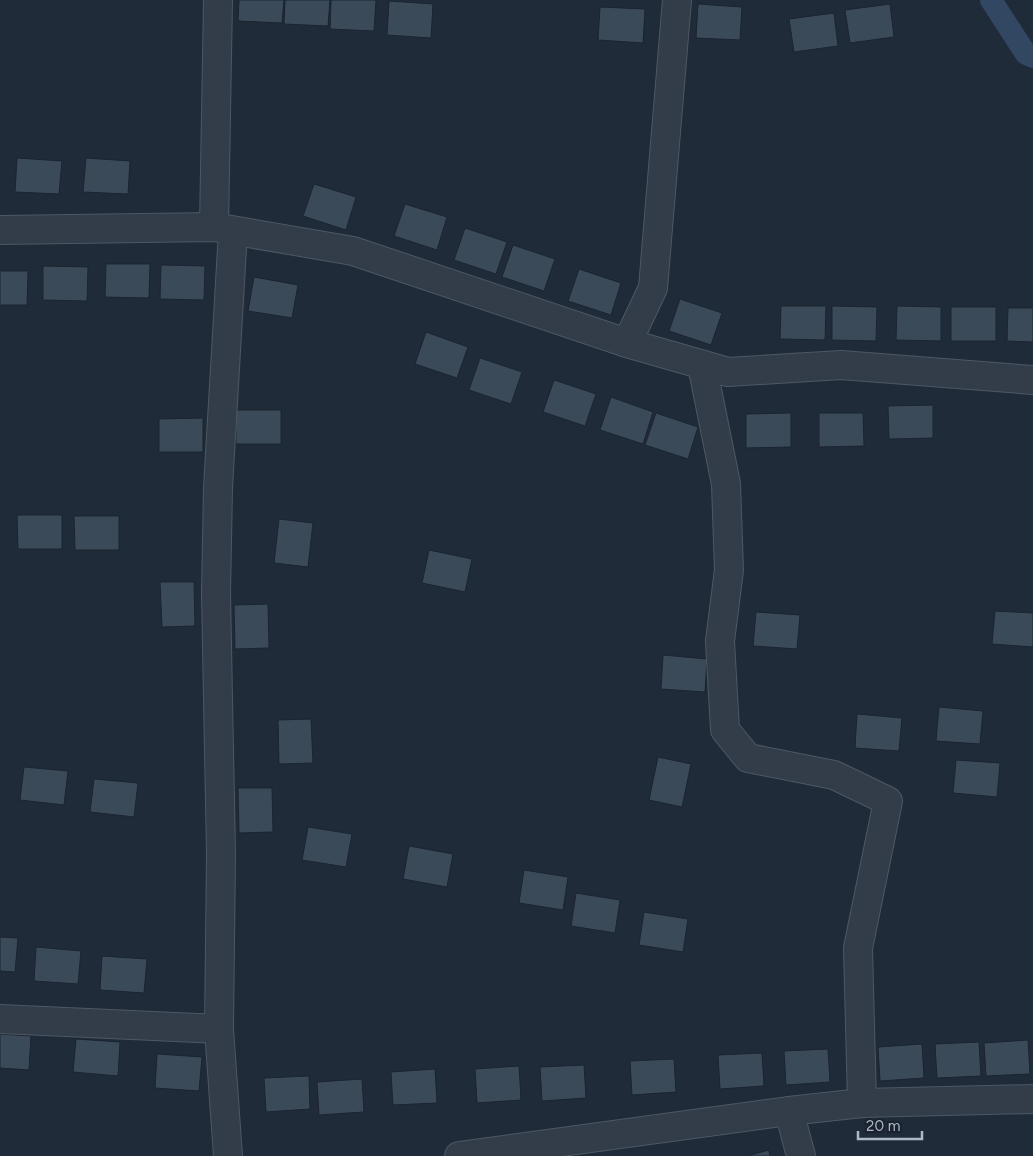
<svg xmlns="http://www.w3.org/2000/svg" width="1033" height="1156" viewBox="0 0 1033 1156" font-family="Figtree,sans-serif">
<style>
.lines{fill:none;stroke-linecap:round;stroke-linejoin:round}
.canal{stroke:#324762;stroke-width:22}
.building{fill:#3b4a59;stroke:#1b2430}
.minor-casing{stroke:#4e5864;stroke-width:30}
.minor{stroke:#333d49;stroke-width:28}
</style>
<rect width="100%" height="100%" fill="#202b39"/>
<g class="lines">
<!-- canal -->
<polyline class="canal" points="991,0 1026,54 1033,57"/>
</g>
<!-- building -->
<g class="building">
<polygon points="239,0 284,0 282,23 238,21"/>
<polygon points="285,0 330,0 328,26 284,24"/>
<polygon points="331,0 376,0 374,31 330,29"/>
<polygon points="389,1 433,4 431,38 387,35"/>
<polygon points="698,4 742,7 740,40 696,38"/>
<polygon points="890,4 894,37 850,43 845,10"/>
<polygon points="600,7 645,9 643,43 598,40"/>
<polygon points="834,13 838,46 794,52 789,19"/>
<polygon points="17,158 62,161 59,194 15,192"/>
<polygon points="86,158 130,161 128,194 83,192"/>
<polygon points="314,184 356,197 346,230 303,216"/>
<polygon points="405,204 447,217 437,250 394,236"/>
<polygon points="465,228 507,242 496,274 454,260"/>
<polygon points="513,245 555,259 544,291 502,277"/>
<polygon points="106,264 150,264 149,298 105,297"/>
<polygon points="161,265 205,266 204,300 160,299"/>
<polygon points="43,266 88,267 87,301 43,300"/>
<polygon points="579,269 621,283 611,315 568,301"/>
<polygon points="0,271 28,271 27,305 0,305"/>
<polygon points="254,277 298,285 292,318 248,311"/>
<polygon points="680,299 722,313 711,345 669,331"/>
<polygon points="781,306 826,306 825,340 780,339"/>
<polygon points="832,306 877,307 876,341 832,340"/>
<polygon points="897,306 941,307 941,341 896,340"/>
<rect x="951" y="307" width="45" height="34"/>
<polygon points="1008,308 1033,308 1033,342 1007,341"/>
<polygon points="426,332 468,347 457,378 415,364"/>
<polygon points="480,358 522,372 511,404 469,390"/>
<polygon points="554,380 596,394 585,426 543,412"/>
<polygon points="611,397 653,412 643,444 600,430"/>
<polygon points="933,405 933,438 889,439 888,406"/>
<rect x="236" y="410" width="45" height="34"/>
<polygon points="656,413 698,427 688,459 645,445"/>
<polygon points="791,413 791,447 746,448 746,414"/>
<polygon points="819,413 863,413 864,446 819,447"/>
<polygon points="203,418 203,452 159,452 159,419"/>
<polygon points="17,515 62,515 62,549 18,549"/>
<polygon points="74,516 119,516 119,550 75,550"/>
<polygon points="279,519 313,523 308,567 274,563"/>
<polygon points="429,550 472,559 465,592 422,583"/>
<polygon points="160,582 194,582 195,626 162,627"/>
<polygon points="268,604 269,648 235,649 234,605"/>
<polygon points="995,611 1033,613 1033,647 992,644"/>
<polygon points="756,612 800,615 797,649 753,646"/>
<polygon points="663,655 707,659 705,692 661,689"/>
<polygon points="939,707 983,711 980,744 936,741"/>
<polygon points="857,714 902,718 899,751 855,748"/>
<polygon points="311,719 313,763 279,764 278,720"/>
<polygon points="658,757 691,764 682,807 649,800"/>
<polygon points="956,760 1000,763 997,797 953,793"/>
<polygon points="24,767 68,771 64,805 20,800"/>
<polygon points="94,779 138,783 134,817 90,812"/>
<polygon points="238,788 272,788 273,832 239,833"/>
<polygon points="308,827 352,834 346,867 302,860"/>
<polygon points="409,846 453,854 447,887 403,879"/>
<polygon points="524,870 568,877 563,910 519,903"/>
<polygon points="576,893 620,900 615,933 571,926"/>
<polygon points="644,912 688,919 683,952 639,945"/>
<polygon points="0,937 18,938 15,972 0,971"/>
<polygon points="36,947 81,951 78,984 34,981"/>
<polygon points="102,956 147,959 144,993 100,990"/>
<polygon points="0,1034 31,1036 29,1070 0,1068"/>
<polygon points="76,1039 120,1042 118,1076 73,1072"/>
<polygon points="1028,1040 1030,1074 986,1076 984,1043"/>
<polygon points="979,1042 981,1076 937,1078 935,1044"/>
<polygon points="922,1044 924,1078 880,1081 878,1047"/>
<polygon points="828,1049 830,1082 786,1085 784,1051"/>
<polygon points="762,1053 764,1086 720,1089 718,1055"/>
<polygon points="157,1054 202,1057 199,1091 155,1088"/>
<polygon points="674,1059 676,1092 632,1095 630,1061"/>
<polygon points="584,1065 586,1098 542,1101 540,1067"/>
<polygon points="519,1066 521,1100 477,1103 475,1069"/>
<polygon points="435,1069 437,1103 393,1105 391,1072"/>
<polygon points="309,1076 310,1109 266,1112 264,1078"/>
<polygon points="362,1079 364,1112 319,1115 317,1082"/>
<polygon points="769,1150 770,1156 747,1156"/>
</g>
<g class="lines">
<defs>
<g id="minor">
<polyline points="214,227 218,0"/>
<polyline points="0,230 214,227 353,251 627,343 728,372 841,365 1033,380"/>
<polyline points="627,343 653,288 677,0"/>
<polyline points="702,365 726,484 729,570 720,641 725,730 748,758 834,775 888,801 858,948 862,1103"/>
<polyline points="0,1019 219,1029"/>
<polyline points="789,1111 801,1156"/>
<polyline points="228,1156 219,1029 221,855 216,593 218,488 233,231"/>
<polyline points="459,1156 789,1111 862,1103 1033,1099"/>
</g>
</defs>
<!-- minor casing -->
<use href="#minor" class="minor-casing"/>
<!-- minor -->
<use href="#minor" class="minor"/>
</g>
<!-- scale -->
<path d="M858 1131v8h64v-8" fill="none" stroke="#aeb8c6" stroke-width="2.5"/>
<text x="866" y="1131" font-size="15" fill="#aeb8c6" stroke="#19222e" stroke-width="4" paint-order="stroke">20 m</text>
</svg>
